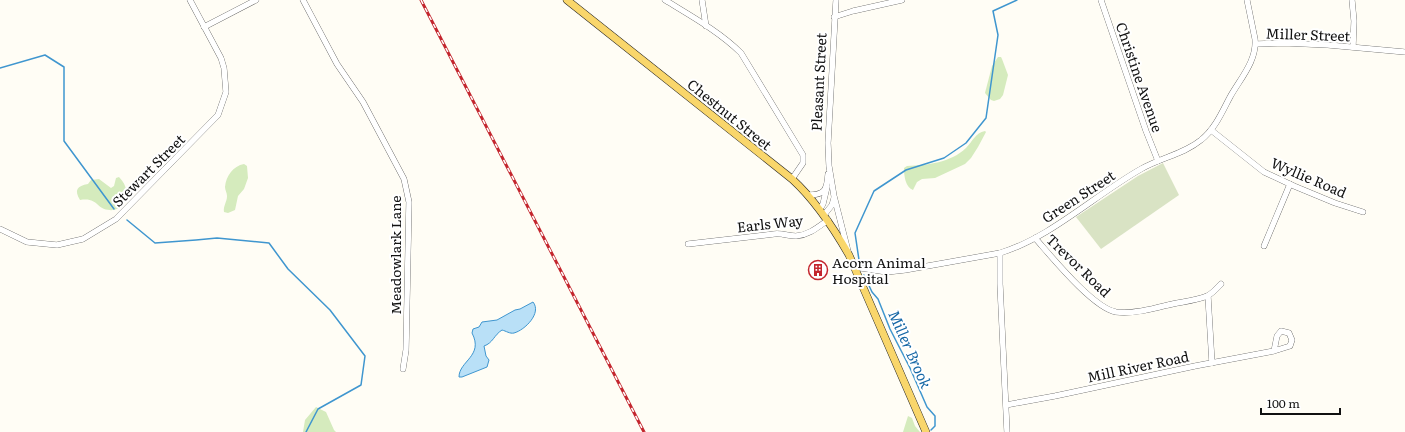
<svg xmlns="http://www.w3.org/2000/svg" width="1405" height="432" viewBox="0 0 1405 432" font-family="Literata,serif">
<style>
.green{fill:#d5ebbd}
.cemetery{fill:#d9e3c4}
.water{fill:#b9e0f7;stroke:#3f96cf}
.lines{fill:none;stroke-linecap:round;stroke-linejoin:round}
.stream{stroke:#3f96cf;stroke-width:1.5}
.minor-casing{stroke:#444;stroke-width:6}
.major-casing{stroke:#222;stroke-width:8}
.minor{stroke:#fff;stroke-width:5.5}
.major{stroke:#f9d66b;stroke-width:7}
.rail-casing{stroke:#c4262e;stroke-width:3}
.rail{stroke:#fff;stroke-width:1.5;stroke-dasharray:4.5;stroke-linecap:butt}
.labels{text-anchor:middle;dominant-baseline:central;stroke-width:4;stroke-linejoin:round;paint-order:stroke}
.street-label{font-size:14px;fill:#111;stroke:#fff}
.poi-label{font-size:14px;fill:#111;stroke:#fff;text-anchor:start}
.water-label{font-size:15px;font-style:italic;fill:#1768a6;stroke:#fff}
</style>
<rect width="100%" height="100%" fill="#fffdf5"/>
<!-- green -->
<g class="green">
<polygon points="998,57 1001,57 1002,59 1008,75 1003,95 1000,99 994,101 991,100 985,93 992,66"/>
<path d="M 985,131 L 986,132 L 978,147 L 971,158 L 965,164 L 935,178 L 922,179 L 917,182 L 913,190 C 905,187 904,175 904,168 L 907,166 C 928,165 950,163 966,148 C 973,141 975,133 985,131 Z"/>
<path d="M 244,164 L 247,166 L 248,178 L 244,189 L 238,196 L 235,210 L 228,213 L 224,212 C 223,206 227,202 227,196 C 227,193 225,190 225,187 C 226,176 233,166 244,164 Z"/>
<path d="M 119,177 C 128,186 128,195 122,207 C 119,208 113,211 110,210 C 96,210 99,197 80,200 C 74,190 77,186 88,184 L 91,180 L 99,179 L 111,188 L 114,186 L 116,178 Z"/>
<polygon points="316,407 326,412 334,430 336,432 303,432 305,420"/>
<polygon points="908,416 912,418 915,426 920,432 903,432"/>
</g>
<!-- cemetery -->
<polygon class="cemetery" points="1163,163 1179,195 1101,249 1076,217 1138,176"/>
<!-- water -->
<path class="water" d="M 533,302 C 542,313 525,330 514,333 C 510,334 506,331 502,330 C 494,335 493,343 484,346 L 486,356 L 489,360 L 487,367 L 462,377 L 459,377 C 459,361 484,356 472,333 L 473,329 L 479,327 L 482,322 L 497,320 L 515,310 L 520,309 Z"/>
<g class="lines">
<!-- stream -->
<g class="stream">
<polyline points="0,68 45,55 64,67 64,141 114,209"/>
<polyline points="127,220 155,243 196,240 217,238 269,243 288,269 330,310 365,356 361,385 318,409 306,432"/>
<polyline points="859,260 855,233 874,191 906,170 944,158 966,143 986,118 998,35 993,11 1017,0"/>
<polyline points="864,275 872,292 878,299 890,329 910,368 927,407 935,416 935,426 931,430"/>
</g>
<defs>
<g id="minor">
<polyline points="303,0 337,64 363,102 404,179 409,202 406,350 403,369"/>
<path d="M 665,0 C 691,16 720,32 741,53 L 803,155 L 803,163 L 792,179"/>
<polyline points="702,0 706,26"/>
<polyline points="836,0 828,143 829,166 834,196 848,251"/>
<polyline points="1101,0 1146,131 1158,161"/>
<polyline points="1352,0 1354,21 1353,47"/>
<polyline points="834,17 853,11 902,0"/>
<polyline points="204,27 256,0"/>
<polyline points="1256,44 1284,43 1328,45 1405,52"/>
<polyline points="1211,130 1264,172 1294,186 1335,203 1363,212"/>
<path d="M 808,195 C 825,195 827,190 828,174"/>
<polyline points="820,209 823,204 827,187"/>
<polyline points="824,215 832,205 834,198"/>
<polyline points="0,229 27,242 57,245 83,239 116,219 218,115 226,92 224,68 221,58 190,0"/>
<path d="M 1035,238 C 1051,256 1093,308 1116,312 C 1133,314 1152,309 1168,305 C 1180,302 1195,301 1207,296 C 1212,294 1217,288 1221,284"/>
<path d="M 688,244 L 774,234 C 782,233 789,236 796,236 C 809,235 818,227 828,220"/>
<polyline points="1264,246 1290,184"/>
<polyline points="1000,253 1000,284 1007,432"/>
<path d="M 854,267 L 887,272 L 905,270 L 1000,253 C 1050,238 1095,195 1141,169 C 1160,158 1184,154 1201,140 C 1215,129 1222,112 1230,97 C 1240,79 1257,61 1255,39 L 1247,0"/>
<polyline points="1208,296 1212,363"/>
<polyline points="1006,405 1055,396 1195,366 1274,351 1290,346 1292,340 1289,333 1281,331 1277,336 1274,351"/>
</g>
<path id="major" d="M 567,0 L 792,179 C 816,201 833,227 849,255 L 926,432"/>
</defs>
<!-- minor casing -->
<use href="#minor" class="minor-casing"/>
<!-- major casing -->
<use href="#major" class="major-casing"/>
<!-- minor -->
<use href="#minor" class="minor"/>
<!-- major -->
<use href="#major" class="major"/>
<defs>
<polyline id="rail" points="421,0 644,432"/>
</defs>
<!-- rail casing -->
<use href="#rail" class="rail-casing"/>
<!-- rail -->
<use href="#rail" class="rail"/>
</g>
<!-- icons -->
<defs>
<symbol id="building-ring" viewBox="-11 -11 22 22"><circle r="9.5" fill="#fff" stroke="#c4262e" stroke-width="1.5"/><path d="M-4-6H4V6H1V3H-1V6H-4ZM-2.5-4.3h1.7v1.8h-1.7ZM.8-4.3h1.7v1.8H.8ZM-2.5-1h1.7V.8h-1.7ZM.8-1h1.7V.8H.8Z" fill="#c4262e"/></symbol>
</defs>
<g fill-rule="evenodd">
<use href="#building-ring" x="807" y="259" width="22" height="22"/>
</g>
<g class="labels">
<!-- street labels -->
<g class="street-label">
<text transform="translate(1308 34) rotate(2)">Miller Street</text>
<text transform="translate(1140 77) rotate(71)">Christine Avenue</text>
<text transform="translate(818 82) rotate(-87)">Pleasant Street</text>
<text transform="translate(730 114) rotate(39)">Chestnut Street</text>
<text transform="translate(148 170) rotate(-45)">Stewart Street</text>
<text transform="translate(1309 177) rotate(23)">Wyllie Road</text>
<text transform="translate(1078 196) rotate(-33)">Green Street</text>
<text transform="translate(770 223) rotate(-6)">Earls Way</text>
<text transform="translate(395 255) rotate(-90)">Meadowlark Lane</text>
<text transform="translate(1079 265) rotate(44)">Trevor Road</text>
<text transform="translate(1138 366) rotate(-12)">Mill River Road</text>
</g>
<!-- poi labels -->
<g class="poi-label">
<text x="832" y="262">Acorn Animal<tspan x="832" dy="16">Hospital</tspan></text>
</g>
<!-- water labels -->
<g class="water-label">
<text transform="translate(911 349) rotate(66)">Miller Brook</text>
</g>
</g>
<!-- scale -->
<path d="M1261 408v6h79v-6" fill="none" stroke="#111111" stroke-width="2"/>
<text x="1267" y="408" font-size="12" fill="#111111" stroke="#ffffff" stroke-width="3" paint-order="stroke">100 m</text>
</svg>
